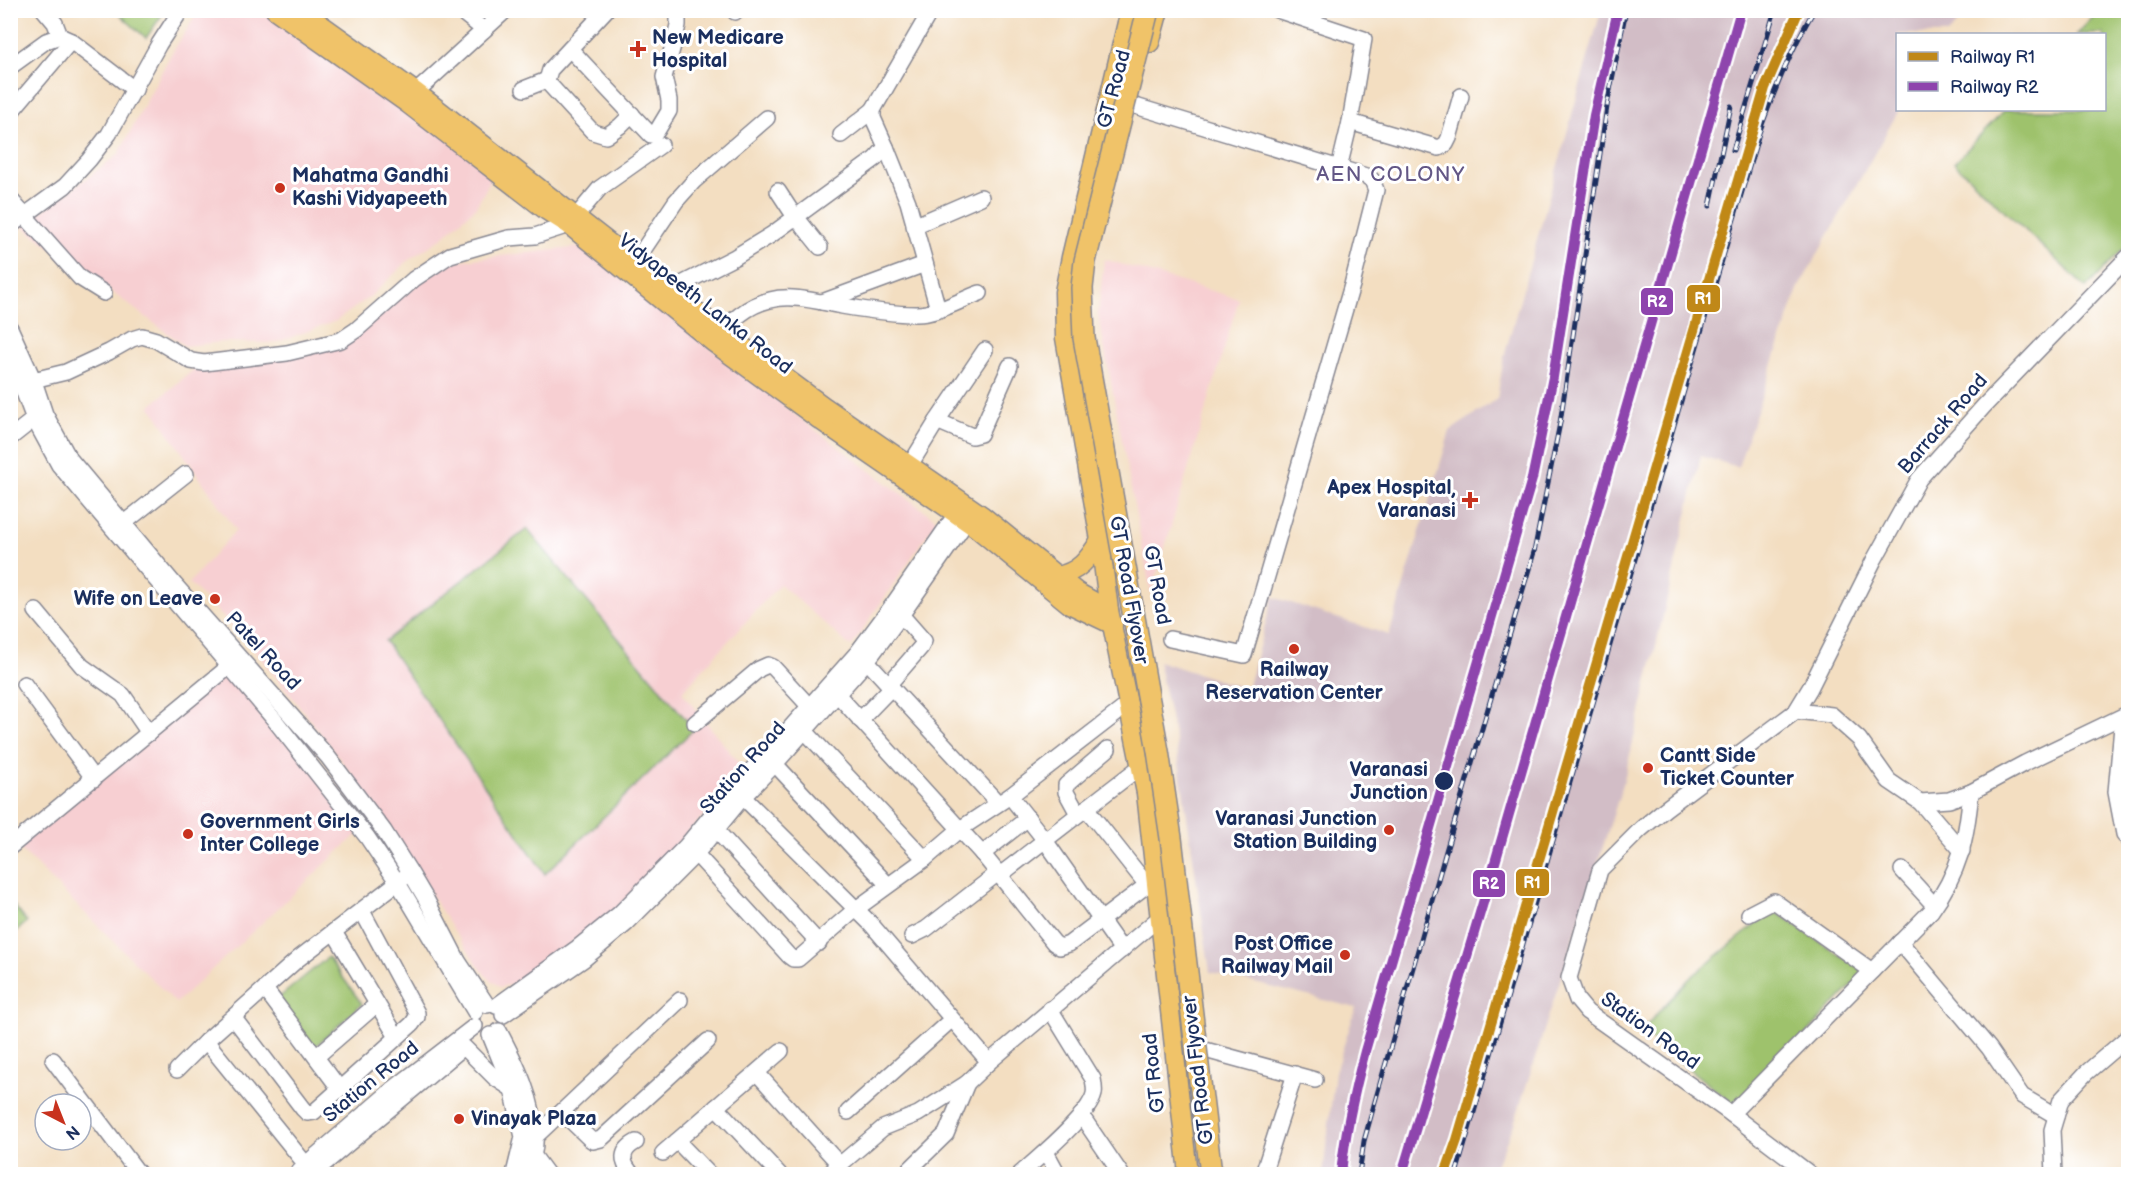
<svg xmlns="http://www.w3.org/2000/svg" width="2139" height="1185" viewBox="0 0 2139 1185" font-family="'Balsamiq Sans',sans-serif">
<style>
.built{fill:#f7cfd2}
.industrial{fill:#d2bdc6}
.green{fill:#9ec26c;stroke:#5c7865;stroke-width:1.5}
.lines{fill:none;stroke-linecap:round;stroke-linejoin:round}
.minor-casing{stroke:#878690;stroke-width:18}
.major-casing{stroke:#878690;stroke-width:21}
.minor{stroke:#fff;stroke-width:15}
.major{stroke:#f0c369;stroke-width:18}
.rail-casing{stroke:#1b2f5e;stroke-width:5}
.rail{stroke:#fff;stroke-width:3;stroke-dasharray:9;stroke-linecap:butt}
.highway-bridge-casing{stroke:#878690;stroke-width:24;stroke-linecap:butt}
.highway-bridge{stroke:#f0c369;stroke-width:21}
.rail-1-casing{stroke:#fff;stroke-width:15}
.rail-2-casing{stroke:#fff;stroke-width:15}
.rail-1{stroke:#c08818;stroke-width:10}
.rail-2{stroke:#8e44ad;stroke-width:10}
.poi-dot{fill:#c8321e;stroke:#fff;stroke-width:2}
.stop-dot{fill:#1b2f5e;stroke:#fff;stroke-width:2}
.labels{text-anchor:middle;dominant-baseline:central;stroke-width:6;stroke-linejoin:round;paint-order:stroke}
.poi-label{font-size:20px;font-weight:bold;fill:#1b2f5e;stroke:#fff;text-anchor:start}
.street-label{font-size:20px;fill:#1b2f5e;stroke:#fff}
.stop-label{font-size:20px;font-weight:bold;fill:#1b2f5e;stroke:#fff;text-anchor:end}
.neighbourhood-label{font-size:21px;letter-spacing:1.5px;fill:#635786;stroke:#fff}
.line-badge{stroke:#fff;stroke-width:2}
.badge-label{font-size:16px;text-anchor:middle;font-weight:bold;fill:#fff}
</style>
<rect width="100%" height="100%" fill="#fff"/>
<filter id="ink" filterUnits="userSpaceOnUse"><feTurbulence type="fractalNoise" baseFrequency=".0167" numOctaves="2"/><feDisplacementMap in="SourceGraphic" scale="12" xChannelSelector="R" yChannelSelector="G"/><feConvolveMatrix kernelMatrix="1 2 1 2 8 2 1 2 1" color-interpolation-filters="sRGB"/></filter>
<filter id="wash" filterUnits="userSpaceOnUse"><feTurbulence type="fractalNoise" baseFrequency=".008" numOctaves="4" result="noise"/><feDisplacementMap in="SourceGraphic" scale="24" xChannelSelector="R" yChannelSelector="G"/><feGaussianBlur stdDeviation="1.35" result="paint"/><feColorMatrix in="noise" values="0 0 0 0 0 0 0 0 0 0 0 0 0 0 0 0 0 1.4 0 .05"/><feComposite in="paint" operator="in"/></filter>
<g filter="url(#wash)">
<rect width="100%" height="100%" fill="#f3dec1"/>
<!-- built -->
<g class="built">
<polygon points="199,11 267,11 496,170 476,207 442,238 410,259 371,296 336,321 275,343 222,342 185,346 22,226 118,155 171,54"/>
<polygon points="581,247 810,426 937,520 851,647 780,584 682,692 745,771 612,915 513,984 500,987 485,975 454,931 378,809 301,708 244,638 189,583 236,530 150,406 198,366 335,347 446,262"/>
<polygon points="1104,259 1239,299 1151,594 1098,314"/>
<polygon points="230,660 364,828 176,1003 12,841"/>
</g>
<!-- industrial -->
<polygon class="industrial" points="1601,11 1966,11 1949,34 1898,34 1898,110 1899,110 1798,289 1738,467 1701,456 1623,784 1513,1127 1492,1174 1323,1174 1335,1072 1356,1008 1210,972 1176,743 1158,661 1247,689 1273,597 1389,635 1450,431 1497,399 1504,357"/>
<!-- green -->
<g class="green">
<polygon points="2100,10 2128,11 2128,244 2086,288 1954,163 2005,110 2104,110 2104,34 2077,34"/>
<polygon points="116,11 165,11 146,38"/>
<polygon points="527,529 694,729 545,874 385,641"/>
<polygon points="11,902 27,922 11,936"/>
<polygon points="1773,910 1865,972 1737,1107 1641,1031 1689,979"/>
<polygon points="328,957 362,1004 308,1053 270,1005"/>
</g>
</g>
<g filter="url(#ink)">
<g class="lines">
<defs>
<g id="minor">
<polyline points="44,10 55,23 60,36"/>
<polyline points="459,10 484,30"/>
<polyline points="606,10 550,70 547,80 549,84 593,132 606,136 620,126 632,114"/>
<polyline points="734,10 735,12"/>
<polyline points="1277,10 1364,39 1350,122 1339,168"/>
<polyline points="570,49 651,135 657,131 669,111 669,100 664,77 674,42 678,25 678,10"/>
<polyline points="10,67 46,41 60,36 71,41 135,90"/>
<polyline points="524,89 547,80"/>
<polyline points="416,92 506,10"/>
<polyline points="1132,105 1366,176 1372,180 1376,190 1352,285 1244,655 1170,639"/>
<polyline points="10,113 71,41"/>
<polyline points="1350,122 1439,148 1446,144 1449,138 1461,96"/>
<polyline points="841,135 873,110"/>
<polyline points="886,147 908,202 938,309"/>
<polyline points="778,191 795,217"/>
<polyline points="10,199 80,278 104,293"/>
<polyline points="796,217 820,247"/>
<polyline points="10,226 65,186 89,160 109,134 159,44 181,10"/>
<polyline points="914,226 981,197"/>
<polyline points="635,262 676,201 694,181 767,118"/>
<polyline points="670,290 735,257 771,235 875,159 886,147 873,118 873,110 931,10"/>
<polyline points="822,302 925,264"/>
<polyline points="10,328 34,381 45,414 69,458 175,585 328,757 384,831 410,872 426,899 458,961 487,1005"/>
<path d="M 716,340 C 729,322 748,305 770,300 C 793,294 819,302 842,306 C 866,310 891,314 915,314 C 936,315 960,300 980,293"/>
<polyline points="10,355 34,419 59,465 273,718 367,837 398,883 475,1012"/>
<polyline points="25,382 66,372 109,352 132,339 142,336 156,340 191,361 204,363 287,353 341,340 356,330 414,279 450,255 509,238 535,236 569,225 600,188 661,145"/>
<polyline points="937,421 972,436 980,434 1010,366"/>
<polyline points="10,438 34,419 42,415"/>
<polyline points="910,465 937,421 985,350"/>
<polyline points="124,523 186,474"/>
<polyline points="36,611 82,666 123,695 149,733"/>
<polyline points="867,661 998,803"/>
<polyline points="24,684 94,779"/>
<polyline points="889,684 921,647 924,641 895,608"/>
<polyline points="837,694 985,857 1054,943 1060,947 1069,944 1147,885 1154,883"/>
<polyline points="1796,711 1832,715 1859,739 1889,781 1920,802 1949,800 1971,792 2025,763 2123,716 2116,792 2124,834 2128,839"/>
<polyline points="860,720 892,687"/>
<polyline points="695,723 759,669 768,665 773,667 809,706"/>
<polyline points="804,730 925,859"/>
<polyline points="775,764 888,885"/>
<polyline points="1010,796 1044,839 1122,950"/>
<polyline points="743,797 871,924 989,1062"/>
<polyline points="1920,802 1962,851"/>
<polyline points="1086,808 1147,885"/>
<polyline points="1078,814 1066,792 1066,785 1108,749"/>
<polyline points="716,830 819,943"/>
<polyline points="10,847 237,660"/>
<polyline points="696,854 789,956 793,959 798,959 856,909 925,859 960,829 1010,796 1129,704"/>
<polyline points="982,854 1028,818"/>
<polyline points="1902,870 1934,905"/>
<polyline points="1000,875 1141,766"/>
<polyline points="1749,914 1774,901 1872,971"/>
<polyline points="334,932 397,1037"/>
<polyline points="912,936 926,929 998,873"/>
<polyline points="1900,942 1989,1048 2022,1096 2056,1116"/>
<polyline points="265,989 339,1088"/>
<polyline points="496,1006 577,948 619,914 686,846 733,789 766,755 857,653 892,606 961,507"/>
<polyline points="503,1015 584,959 627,923 696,854 743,797 775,764 867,661 902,614 973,512"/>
<polyline points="233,1017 303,1109 307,1113 314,1112 412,1024 417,1017 417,1013 362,911"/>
<path d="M 499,1031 C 516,1063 535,1101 535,1138 C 536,1151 531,1163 527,1174"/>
<polyline points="490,1035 512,1089 523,1137 514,1174"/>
<polyline points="206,1041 312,1172"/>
<polyline points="464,1047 495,1078 512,1089"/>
<polyline points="1205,1050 1315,1080"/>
<polyline points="316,1057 377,1004"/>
<polyline points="53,1060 139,1174"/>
<polyline points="177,1070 206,1041 298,959 406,876"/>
<polyline points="757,1073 840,1165"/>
<polyline points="716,1107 779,1174"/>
<polyline points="848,1112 951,1020"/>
<polyline points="563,1113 590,1139 593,1141 601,1139 708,1041"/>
<path d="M 1731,1114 L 1931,911 C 1960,871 1966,841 1971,792"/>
<polyline points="1081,1115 1121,1174"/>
<polyline points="535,1137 680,1000"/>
<polyline points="677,1141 709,1174"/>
<polyline points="1046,1152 1058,1174"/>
<polyline points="663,1153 781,1051"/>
<polyline points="533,1155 547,1174"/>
<polyline points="297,1174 306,1164 392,1090 475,1026"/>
<polyline points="312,1174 460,1050"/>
<path d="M 632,1174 C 621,1162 620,1151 636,1142"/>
<polyline points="829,1174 883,1128 918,1114 967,1083 989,1062 1159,918"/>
<polyline points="905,1174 946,1134 967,1083"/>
<path d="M 1020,1174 C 1038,1158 1089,1116 1094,1094 C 1095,1089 1094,1084 1093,1079 L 1050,1009"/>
<polyline points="1263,1174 1295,1074"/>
<polyline points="1810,1174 1731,1114 1587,1012 1577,1000 1569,978 1600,870 1641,829 1665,809 1796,711 1810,688 1874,560 1919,479 1984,406 2128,257"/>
<polyline points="2054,1174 2052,1130 2061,1100 2086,1073 2128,1037"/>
</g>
<g id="major">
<polyline points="275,10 408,104 547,211 569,225 714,343 817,418 975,527 1069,604 1113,625"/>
<polyline points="301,10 416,92 722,331 825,407 983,516 1077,592 1109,610"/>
<polyline points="1130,10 1071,257 1064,292 1065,338 1100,540 1109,610 1146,793 1188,1174"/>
<polyline points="1150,43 1159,10"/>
<path d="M 1056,576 C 1079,573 1089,558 1100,540"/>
</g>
</defs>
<!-- minor casing -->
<use href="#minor" class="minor-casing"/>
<!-- major casing -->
<use href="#major" class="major-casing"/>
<!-- minor -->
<use href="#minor" class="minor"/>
<!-- major -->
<use href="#major" class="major"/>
<defs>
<g id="rail">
<polyline points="1733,150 1775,10"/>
<polyline points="1710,206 1731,106"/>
<path d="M 1341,1174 C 1345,1132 1354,1092 1365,1051 L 1532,479 L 1553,377 L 1571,251 L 1594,115 L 1605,63"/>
<polyline points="1359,1174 1364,1141 1374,1105 1446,851 1534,552 1560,423 1608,100 1626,10"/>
<path d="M 1456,1174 L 1759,133 C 1774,91 1790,51 1813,12"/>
</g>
</defs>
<!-- rail casing -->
<use href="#rail" class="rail-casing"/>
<!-- rail -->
<use href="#rail" class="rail"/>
<defs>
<polyline id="highway-bridge" points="1148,10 1085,261 1082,288 1084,338 1158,751 1171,838 1211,1174"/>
</defs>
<!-- highway-bridge casing -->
<use href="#highway-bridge" class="highway-bridge-casing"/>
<!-- highway-bridge -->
<use href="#highway-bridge" class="highway-bridge"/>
<defs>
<polyline id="rail-1" points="1445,1174 1457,1140 1765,88 1799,10"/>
<g id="rail-2">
<path d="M 1341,1174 C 1345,1132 1354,1092 1365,1051 L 1532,479 L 1553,377 L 1594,115 L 1618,10"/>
<polyline points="1402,1174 1494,866 1741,10"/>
</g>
</defs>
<!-- rail-1 casing -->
<use href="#rail-1" class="rail-1-casing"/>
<!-- rail-2 casing -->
<use href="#rail-2" class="rail-2-casing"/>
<!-- rail-1 -->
<use href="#rail-1" class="rail-1"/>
<!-- rail-2 -->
<use href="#rail-2" class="rail-2"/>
</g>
</g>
<!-- markers -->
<g class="poi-dot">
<path d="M635 40h6v6h6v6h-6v6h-6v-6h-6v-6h6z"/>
<circle cx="280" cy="188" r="6"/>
<path d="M1467 491h6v6h6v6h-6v6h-6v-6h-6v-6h6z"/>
<circle cx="215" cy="599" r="6"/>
<circle cx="1294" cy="649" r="6"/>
<circle cx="1648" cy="768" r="6"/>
<circle cx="1389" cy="830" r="6"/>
<circle cx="188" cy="834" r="6"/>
<circle cx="1345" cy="955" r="6"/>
<circle cx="459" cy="1119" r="6"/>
</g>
<circle class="stop-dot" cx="1444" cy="781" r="10"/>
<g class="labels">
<!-- poi labels -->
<g class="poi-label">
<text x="652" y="38">New Medicare<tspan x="652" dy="23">Hospital</tspan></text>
<text x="292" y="176">Mahatma Gandhi<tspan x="292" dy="23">Kashi Vidyapeeth</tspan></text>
<text x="1456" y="488" text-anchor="end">Apex Hospital,<tspan x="1456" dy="23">Varanasi</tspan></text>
<text x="203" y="599" text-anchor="end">Wife on Leave</text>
<text x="1294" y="670" text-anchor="middle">Railway<tspan x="1294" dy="23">Reservation Center</tspan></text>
<text x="1660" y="756">Cantt Side<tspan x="1660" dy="23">Ticket Counter</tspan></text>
<text x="1377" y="819" text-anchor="end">Varanasi Junction<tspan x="1377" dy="23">Station Building</tspan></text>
<text x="200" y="822">Government Girls<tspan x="200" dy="23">Inter College</tspan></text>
<text x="1333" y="944" text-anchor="end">Post Office<tspan x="1333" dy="23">Railway Mail</tspan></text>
<text x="471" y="1119">Vinayak Plaza</text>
</g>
<!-- street labels -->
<g class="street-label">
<text transform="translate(1114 89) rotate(-75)">GT Road</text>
<text transform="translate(705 304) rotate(38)">Vidyapeeth Lanka Road</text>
<text transform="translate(1943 424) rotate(-49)">Barrack Road</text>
<text transform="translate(1157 585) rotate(80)">GT Road</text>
<text transform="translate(1129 590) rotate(80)">GT Road Flyover</text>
<text transform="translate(263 651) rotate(47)">Patel Road</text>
<text transform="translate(743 768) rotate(-48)">Station Road</text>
<text transform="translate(1650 1031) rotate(36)">Station Road</text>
<text transform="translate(1198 1070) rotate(-97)">GT Road Flyover</text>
<text transform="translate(1154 1073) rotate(-96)">GT Road</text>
<text transform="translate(371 1082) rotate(-39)">Station Road</text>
</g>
<!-- stop labels -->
<g class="stop-label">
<text x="1428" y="770">Varanasi<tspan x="1428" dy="23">Junction</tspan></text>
</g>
<!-- neighbourhood labels -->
<g class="neighbourhood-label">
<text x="1391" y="174">AEN COLONY</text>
</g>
</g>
<g class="line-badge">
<rect x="1686" y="284" width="35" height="29" rx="6" fill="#c08818"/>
<rect x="1640" y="287" width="34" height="29" rx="6" fill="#8e44ad"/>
<rect x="1515" y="868" width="35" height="29" rx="6" fill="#c08818"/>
<rect x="1472" y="869" width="34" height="29" rx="6" fill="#8e44ad"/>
</g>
<g class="badge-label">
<text x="1703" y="304">R1</text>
<text x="1657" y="307">R2</text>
<text x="1532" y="888">R1</text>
<text x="1489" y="889">R2</text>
</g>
<!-- margin -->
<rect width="2139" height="1185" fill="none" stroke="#fff" stroke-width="36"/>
<!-- legend -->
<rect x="1896" y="33" width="210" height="78" fill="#ffffff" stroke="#a4acbf" stroke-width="1.5"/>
<rect x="1908" y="52" width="30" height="9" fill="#c08818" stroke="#a4acbf" stroke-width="1.5"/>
<text x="1950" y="63" font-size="18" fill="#1b2f5e">Railway R1</text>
<rect x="1908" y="82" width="30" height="9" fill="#8e44ad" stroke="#a4acbf" stroke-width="1.5"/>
<text x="1950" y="93" font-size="18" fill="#1b2f5e">Railway R2</text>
<!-- north arrow -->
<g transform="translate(63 1122) rotate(138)"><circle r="28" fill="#ffffff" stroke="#a4acbf" stroke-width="1.5"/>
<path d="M0-4.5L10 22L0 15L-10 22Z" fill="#c8321e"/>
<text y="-9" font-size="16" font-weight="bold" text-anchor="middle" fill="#1b2f5e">N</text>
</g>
</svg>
